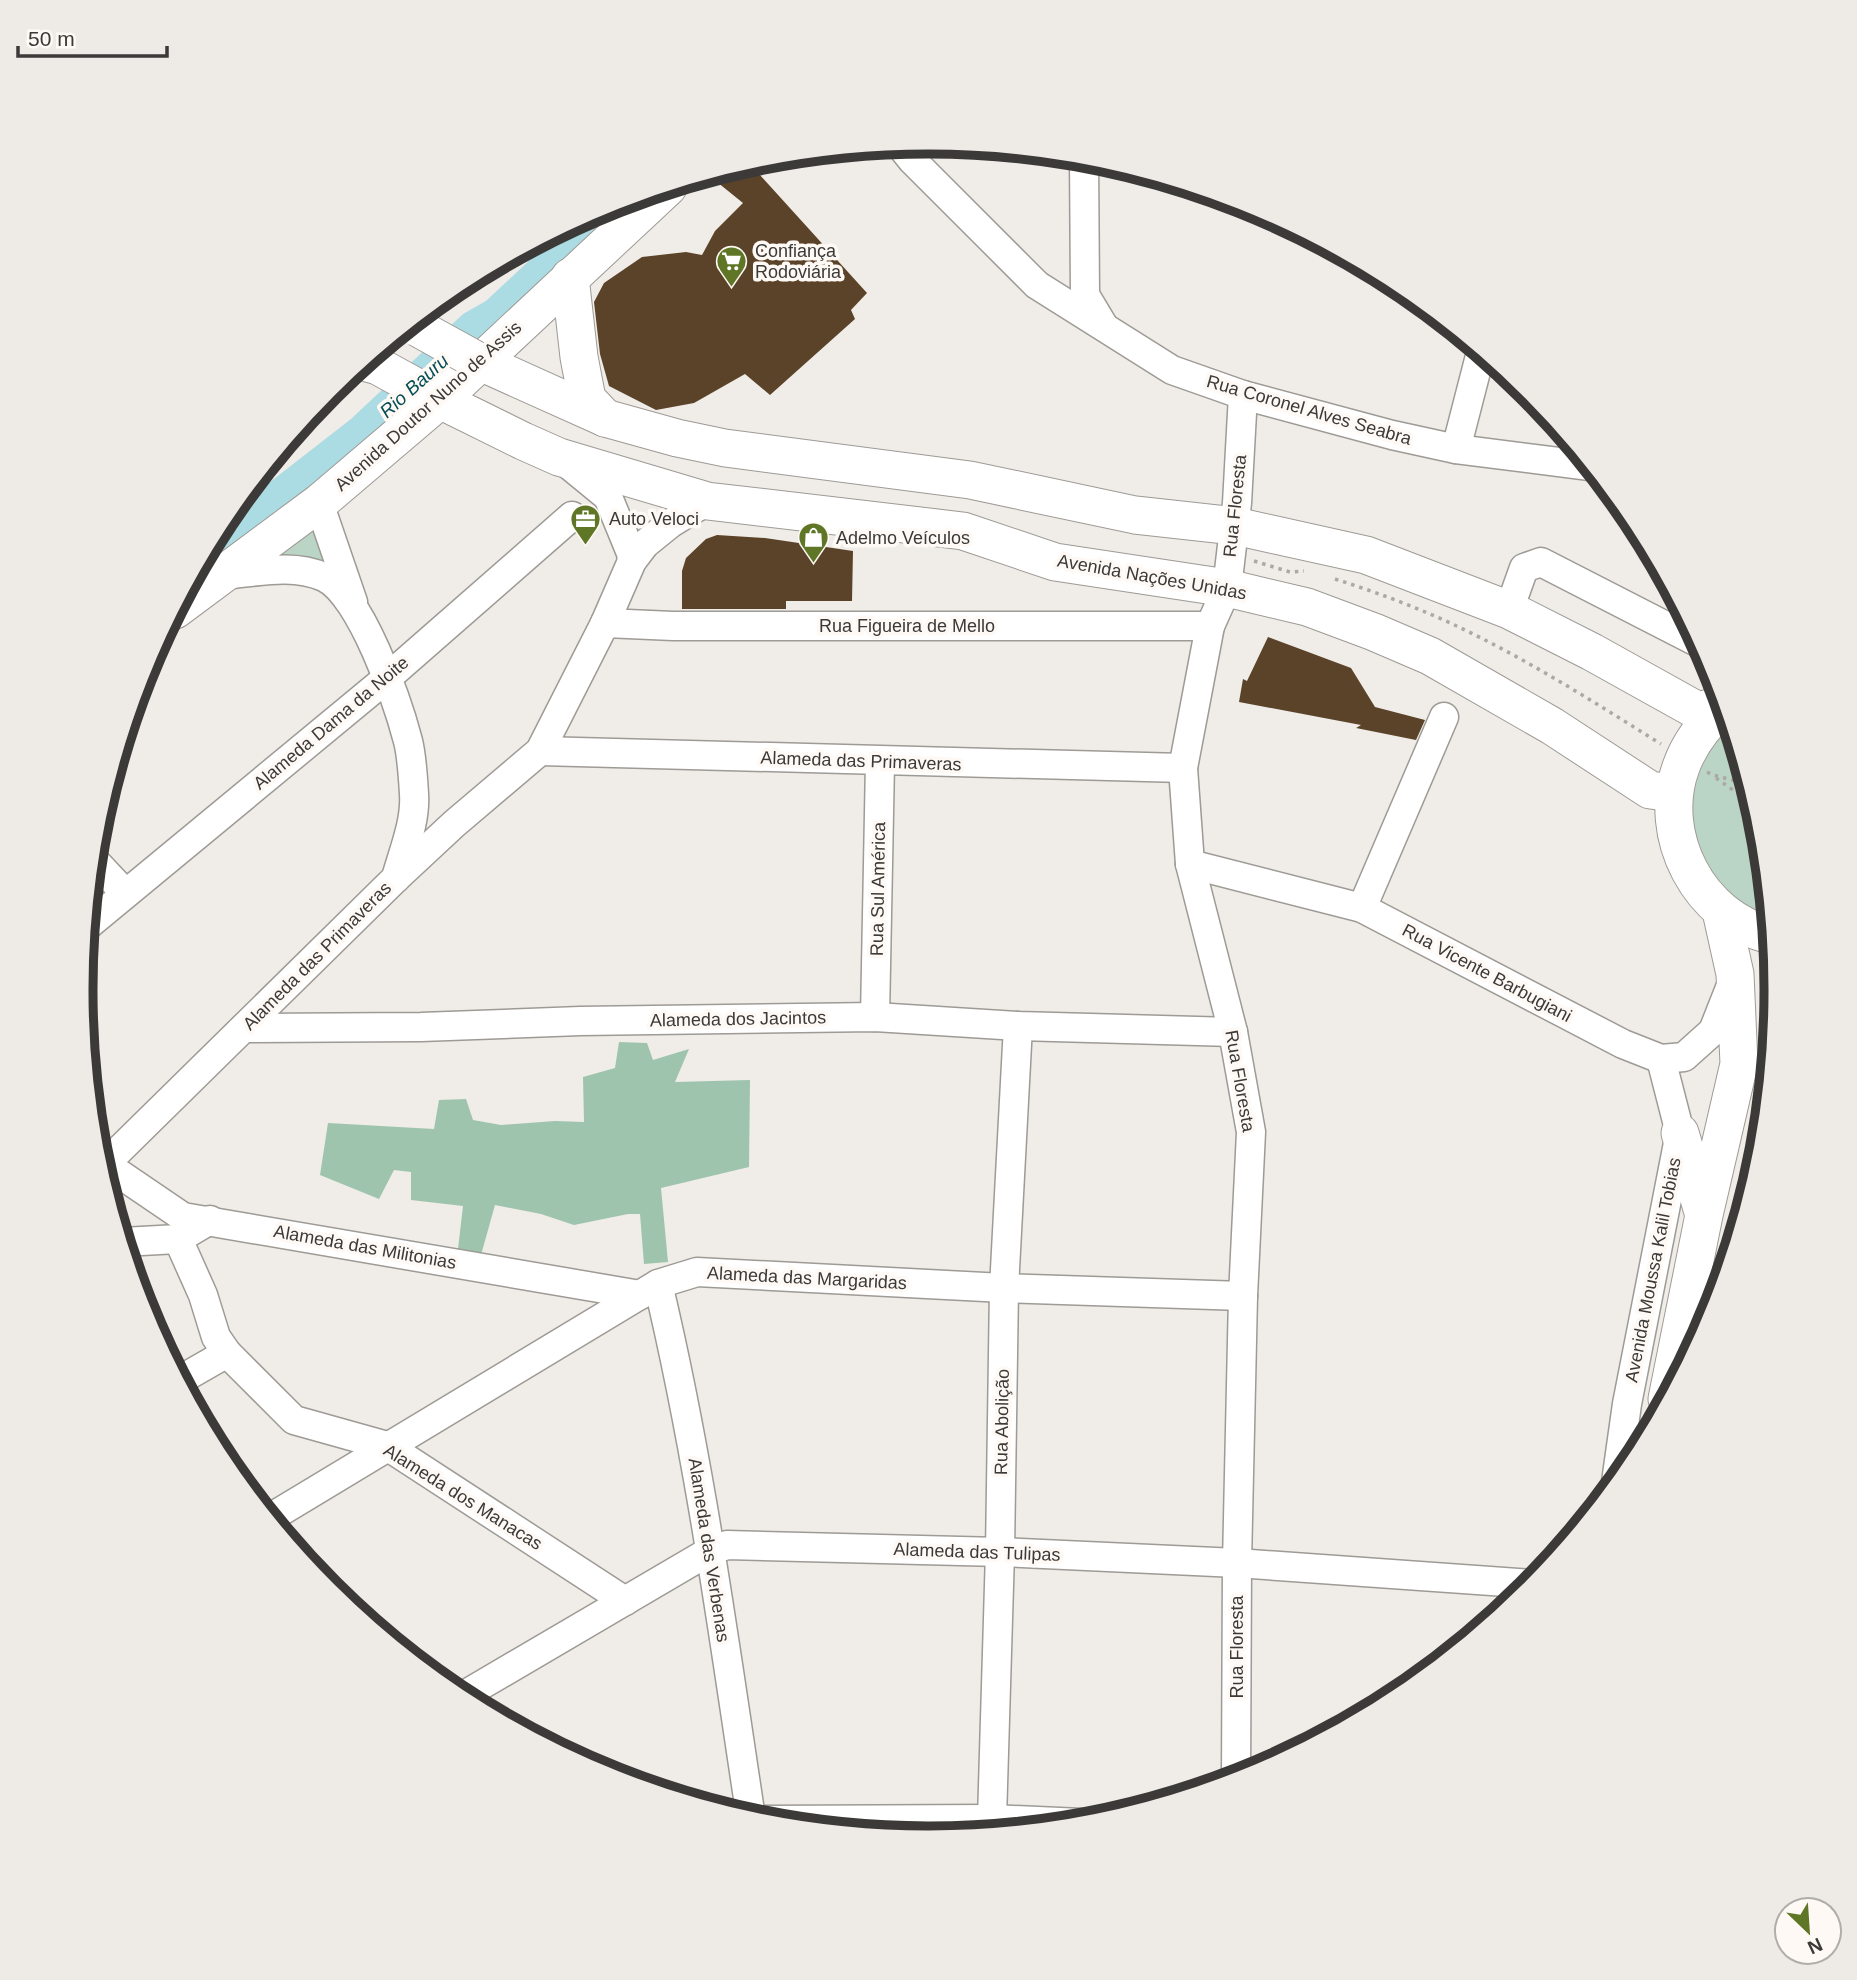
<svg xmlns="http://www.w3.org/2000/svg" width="1857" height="1980" viewBox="0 0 1857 1980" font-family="Arial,sans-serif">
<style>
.green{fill:#bad5c5}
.forest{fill:#9ec4ad}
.water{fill:#abdbe3}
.building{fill:#5b4329}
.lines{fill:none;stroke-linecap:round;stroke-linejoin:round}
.minor-casing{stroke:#9e9a95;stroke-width:31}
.major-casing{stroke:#9e9a95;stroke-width:39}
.path{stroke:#aca9a5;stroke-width:3.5;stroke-dasharray:3.5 5;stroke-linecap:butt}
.minor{stroke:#fff;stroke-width:28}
.major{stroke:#fff;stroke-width:37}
.major-bridge-casing{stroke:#9e9a95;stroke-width:39;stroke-linecap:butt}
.major-bridge{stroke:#fff;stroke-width:37}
.labels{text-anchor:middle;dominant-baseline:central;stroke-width:7;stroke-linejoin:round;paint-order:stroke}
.poi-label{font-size:18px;fill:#3b3a38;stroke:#fef9f4;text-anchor:start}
.street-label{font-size:18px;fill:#3b3a38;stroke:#fef9f4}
.water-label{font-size:19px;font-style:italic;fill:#044e56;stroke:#fef9f4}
.rim{fill:none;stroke:#3b3a38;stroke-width:9}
</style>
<rect width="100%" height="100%" fill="#f0ece7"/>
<!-- green -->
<g class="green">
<polygon points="319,519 333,570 261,565"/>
<path d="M 1731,727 L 1760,825 L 1770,920 C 1747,909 1729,899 1713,879 C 1709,874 1706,866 1703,860 C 1683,816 1692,759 1731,727 Z"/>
</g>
<!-- forest -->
<polygon class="forest" points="619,1042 647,1043 653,1060 689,1049 675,1082 750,1080 749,1167 661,1188 668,1262 644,1264 640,1214 628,1214 574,1225 541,1214 495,1205 481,1255 458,1249 463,1206 411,1200 411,1172 394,1170 379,1199 320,1175 328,1123 434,1129 439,1100 466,1099 473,1120 501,1125 555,1121 584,1122 583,1077 615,1068"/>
<!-- water -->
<polygon class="water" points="635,197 493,332 178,603 225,517 351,419 463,314 486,301 564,228 604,206"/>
<!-- building -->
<g class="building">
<polygon points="745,164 750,164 867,293 851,310 855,319 770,395 745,374 694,403 656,410 609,386 600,354 594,302 604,283 642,257 686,252 702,255 715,231 743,203 717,182 730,168"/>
<polygon points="717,535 765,538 853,551 852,601 786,601 786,609 682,609 682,571 686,558 706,539"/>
<polygon points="1268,637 1351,668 1375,707 1425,720 1416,740 1356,728 1361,725 1239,702 1243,679 1247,681"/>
</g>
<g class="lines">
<defs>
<g id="minor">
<polyline points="900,145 912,160 1037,285 1172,370 1243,395 1392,435 1456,449 1590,466"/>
<polyline points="1084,157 1085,295 1103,325"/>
<polyline points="1456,449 1481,352"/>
<polyline points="569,465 608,497 631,553 632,561"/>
<polyline points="319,503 353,602"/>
<path d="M 224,575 C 257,572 293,563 324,577 C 361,594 398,703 408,741 C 412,757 413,778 414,794 C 416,822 403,852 396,878"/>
<polyline points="1509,610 1524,568 1541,562 1697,642"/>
<polyline points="605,623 673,626 1210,626"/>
<polyline points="540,751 1183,768"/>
<polyline points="93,859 125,893"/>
<polyline points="1190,864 1362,908 1623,1044 1661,1059 1684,1057 1713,1031 1732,983"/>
<polyline points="1362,908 1444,717"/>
<polyline points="87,926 387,678 572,516"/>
<polyline points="875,1017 880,762"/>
<polyline points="244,1028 421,1027 580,1021 875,1017 1018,1026 1233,1032"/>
<polyline points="105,1164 183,1217 640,1295"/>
<polyline points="101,1168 396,878 454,824 540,751 605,623 632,561 645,544 671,523 707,501"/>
<polyline points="210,1220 178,1239 203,1295 216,1337 227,1353 294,1420 387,1446 625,1601"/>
<polyline points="123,1242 178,1239"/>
<path d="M 658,1284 C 700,1460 724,1640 751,1818"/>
<polyline points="180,1380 227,1353"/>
<polyline points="1616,1482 1627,1404 1680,1133 1661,1059"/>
<polyline points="270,1518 658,1284 697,1272 1004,1288 1243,1296"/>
<polyline points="461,1697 710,1551 727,1545 1000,1552 1237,1563 1533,1584"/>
<polyline points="1236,1779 1237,1563 1243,1296 1251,1132 1233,1032 1190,864 1183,768 1210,626 1227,588 1237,503 1243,395"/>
<polyline points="992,1819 1000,1552 1004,1288 1018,1026"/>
<polyline points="756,1820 992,1819 1082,1823"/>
</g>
<g id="major">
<polyline points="570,277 579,357 587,399 605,418"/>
<polyline points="476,360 605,418 677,438 725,448 970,480 1135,515 1235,526 1366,555 1509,610 1592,652 1698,711 1724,704"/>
<polyline points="364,362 378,366 440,400 523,441 559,457 707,501 963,531 1055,562 1227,588 1307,607 1374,632 1430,656 1552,726 1650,790 1674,793"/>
<polyline points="175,610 319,503 440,400 668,187"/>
<path d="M 1724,707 C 1705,723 1690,742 1681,767 C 1656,835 1699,919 1771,935"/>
<polyline points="1680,1133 1703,1212"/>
<polyline points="1667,1399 1704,1215 1739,1064 1735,974 1721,911"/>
</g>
</defs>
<!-- minor casing -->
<use href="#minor" class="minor-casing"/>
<!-- major casing -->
<use href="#major" class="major-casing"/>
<!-- path -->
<g class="path">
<polyline points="435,306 456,286"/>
<polyline points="298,428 349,386"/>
<polyline points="1254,561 1290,572 1304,571"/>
<path d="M 1335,579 C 1379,593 1424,610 1465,630 C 1533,663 1597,704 1661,744"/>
<polyline points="1707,772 1713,775 1748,784"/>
<polyline points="1716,778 1754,805"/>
<polyline points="1767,1037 1774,1019"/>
<polyline points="1748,1150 1760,1153"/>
</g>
<!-- minor -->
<use href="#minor" class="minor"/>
<!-- major -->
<use href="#major" class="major"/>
<defs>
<polyline id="major-bridge" points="418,328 476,360"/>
</defs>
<!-- major-bridge casing -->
<use href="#major-bridge" class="major-bridge-casing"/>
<!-- major-bridge -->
<use href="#major-bridge" class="major-bridge"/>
</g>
<!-- icons -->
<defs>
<symbol id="supermarket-pin" viewBox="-11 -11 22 30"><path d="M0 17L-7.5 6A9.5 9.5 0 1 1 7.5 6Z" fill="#5f7627" stroke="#fef9f4"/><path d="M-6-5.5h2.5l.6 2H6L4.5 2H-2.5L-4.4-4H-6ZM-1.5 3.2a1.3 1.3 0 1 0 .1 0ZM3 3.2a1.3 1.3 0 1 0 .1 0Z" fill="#fff"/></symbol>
<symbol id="office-pin" viewBox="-11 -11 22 30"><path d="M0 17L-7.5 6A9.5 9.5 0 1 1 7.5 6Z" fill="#5f7627" stroke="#fef9f4"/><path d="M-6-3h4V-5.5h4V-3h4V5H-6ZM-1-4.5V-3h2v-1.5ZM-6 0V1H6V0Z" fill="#fff"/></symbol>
<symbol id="shop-pin" viewBox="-11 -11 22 30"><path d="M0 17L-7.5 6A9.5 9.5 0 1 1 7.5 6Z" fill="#5f7627" stroke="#fef9f4"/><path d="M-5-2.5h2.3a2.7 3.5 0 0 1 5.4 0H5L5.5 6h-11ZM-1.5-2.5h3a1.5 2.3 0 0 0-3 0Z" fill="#fff"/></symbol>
</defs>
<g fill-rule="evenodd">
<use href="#supermarket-pin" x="714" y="244" width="35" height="47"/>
<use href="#office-pin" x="568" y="502" width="35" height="47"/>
<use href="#shop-pin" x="796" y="520" width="35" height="47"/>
</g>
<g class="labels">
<!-- poi labels -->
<g class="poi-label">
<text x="755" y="251">Confiança<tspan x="755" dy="21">Rodoviária</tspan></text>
<text x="609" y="519">Auto Veloci</text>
<text x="836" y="538">Adelmo Veículos</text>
</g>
<!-- street labels -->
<g class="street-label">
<text transform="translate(428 406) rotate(-42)">Avenida Doutor Nuno de Assis</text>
<text transform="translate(1309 410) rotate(16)">Rua Coronel Alves Seabra</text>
<text transform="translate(1235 506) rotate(-84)">Rua Floresta</text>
<text transform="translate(1152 577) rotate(10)">Avenida Nações Unidas</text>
<text x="907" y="626">Rua Figueira de Mello</text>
<text transform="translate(331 723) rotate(-40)">Alameda Dama da Noite</text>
<text transform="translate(861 761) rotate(2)">Alameda das Primaveras</text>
<text transform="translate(878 889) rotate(-89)">Rua Sul América</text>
<text transform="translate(317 956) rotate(-45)">Alameda das Primaveras</text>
<text transform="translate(1487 973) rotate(28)">Rua Vicente Barbugiani</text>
<text transform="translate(738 1019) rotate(-1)">Alameda dos Jacintos</text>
<text transform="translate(1240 1081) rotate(80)">Rua Floresta</text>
<text transform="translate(365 1247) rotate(10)">Alameda das Militonias</text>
<text transform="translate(1653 1270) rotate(-79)">Avenida Moussa Kalil Tobias</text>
<text transform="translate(807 1278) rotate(3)">Alameda das Margaridas</text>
<text transform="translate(1002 1422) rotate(-89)">Rua Abolição</text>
<text transform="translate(463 1497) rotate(32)">Alameda dos Manacas</text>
<text transform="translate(709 1550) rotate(81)">Alameda das Verbenas</text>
<text transform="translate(977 1552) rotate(2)">Alameda das Tulipas</text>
<text transform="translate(1237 1647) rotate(-90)">Rua Floresta</text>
</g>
<!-- water labels -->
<g class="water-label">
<text transform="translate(414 386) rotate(-42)">Rio Bauru</text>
</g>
</g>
<!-- crop -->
<path d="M0 0H1857V1980H0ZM928 154H929A835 835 0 0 1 1764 989V991A835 835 0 0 1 929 1826H928A835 835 0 0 1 93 991V989A835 835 0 0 1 928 154Z" fill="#eeeae5" fill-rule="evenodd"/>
<path class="rim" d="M928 154H929A835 835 0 0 1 1764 989V991A835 835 0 0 1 929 1826H928A835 835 0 0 1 93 991V989A835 835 0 0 1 928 154Z"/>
<!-- north arrow -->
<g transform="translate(1808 1931) rotate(155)"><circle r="33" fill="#fef9f4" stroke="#b0ada9" stroke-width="2"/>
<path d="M0-5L12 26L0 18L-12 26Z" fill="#5f7627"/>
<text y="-10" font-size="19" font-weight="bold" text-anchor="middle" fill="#3b3a38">N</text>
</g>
<!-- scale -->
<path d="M18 46v10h149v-10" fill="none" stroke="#3b3a38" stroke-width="3.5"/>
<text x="28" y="46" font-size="21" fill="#3b3a38" stroke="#fef9f4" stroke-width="5" paint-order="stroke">50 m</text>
</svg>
